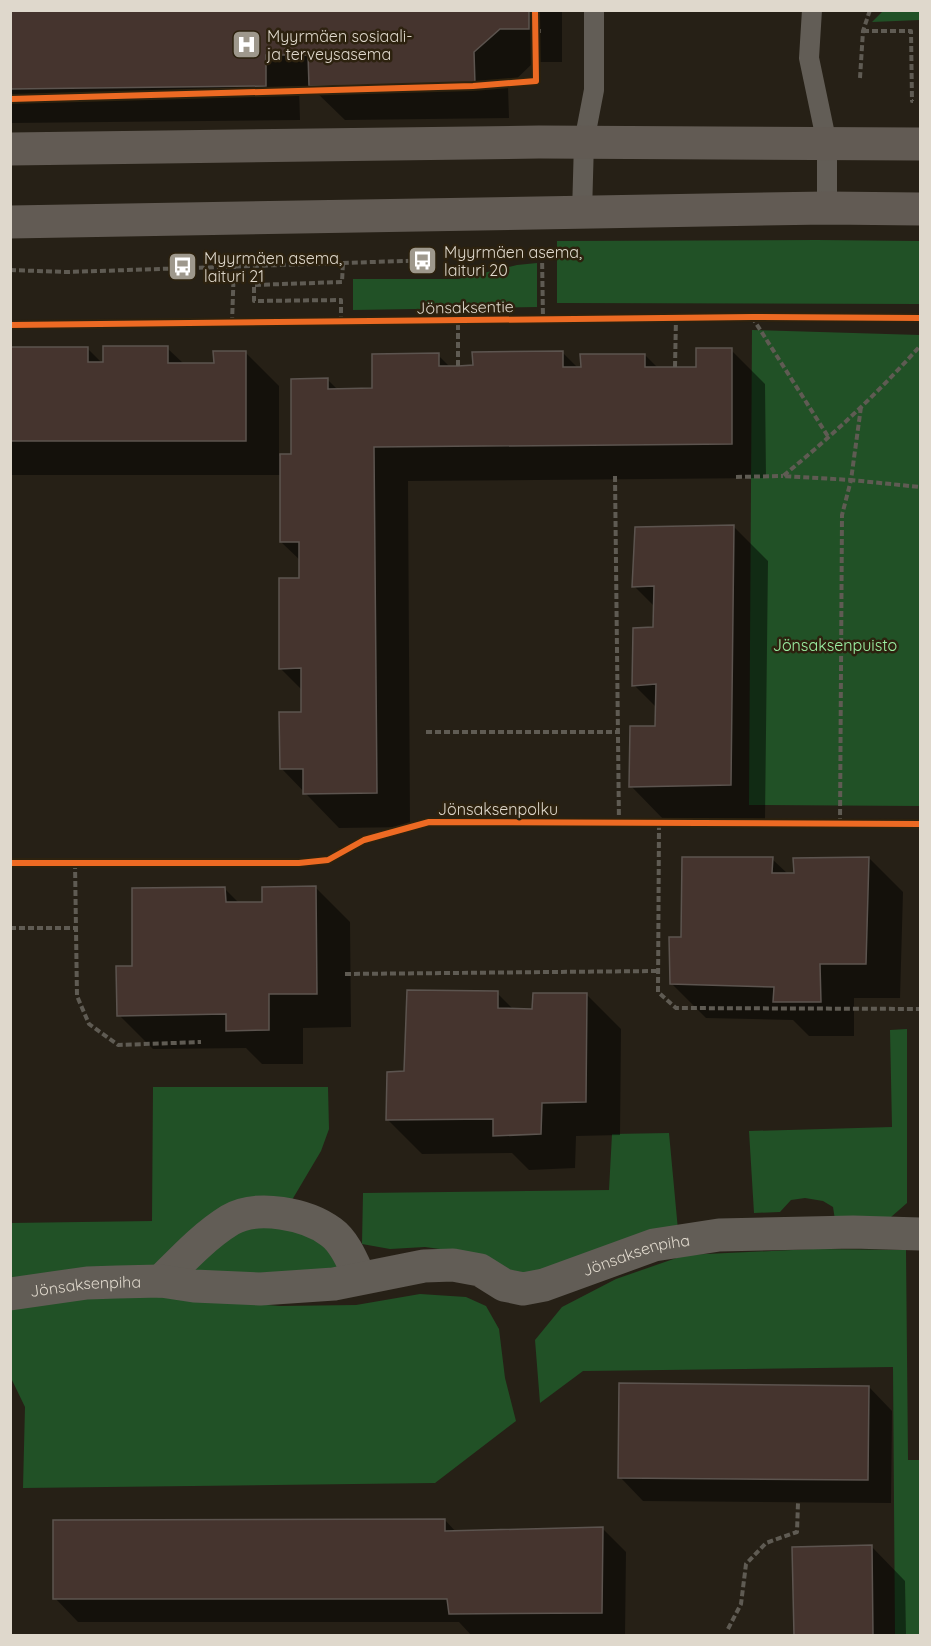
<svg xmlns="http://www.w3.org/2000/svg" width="931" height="1646" viewBox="0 0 931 1646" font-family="Quicksand,sans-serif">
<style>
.green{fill:#215126}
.shadow{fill:#0007}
.building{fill:#45342e;stroke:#5c544f;stroke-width:1.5}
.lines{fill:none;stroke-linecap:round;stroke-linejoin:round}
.path{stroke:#5f5b53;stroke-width:4;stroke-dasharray:6 3;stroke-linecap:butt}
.service{stroke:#625d56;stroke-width:20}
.minor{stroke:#625d56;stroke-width:33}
.secondary{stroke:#625b54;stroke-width:33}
.cycleway-casing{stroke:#2d220f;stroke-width:10}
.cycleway{stroke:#ed6a23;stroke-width:6}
.labels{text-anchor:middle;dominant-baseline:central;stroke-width:5;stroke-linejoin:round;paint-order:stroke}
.poi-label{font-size:16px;fill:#dfd8cc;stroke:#2d220f;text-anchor:start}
.street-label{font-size:16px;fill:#dfd8cc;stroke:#2d220f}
.park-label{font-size:16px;fill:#9bf0a3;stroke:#2d220f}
</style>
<rect width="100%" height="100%" fill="#262016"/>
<!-- green -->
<g class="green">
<polygon points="883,11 920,11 920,20 872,22"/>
<polygon points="817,240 920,241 920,304 557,303 557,241"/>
<polygon points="537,263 537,307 353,310 353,279 458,279 517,265"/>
<polygon points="752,330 920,335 920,806 749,805"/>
<polygon points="907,1029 907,1203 891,1217 835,1220 833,1207 823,1201 805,1198 791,1200 780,1212 754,1213 749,1131 892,1127 890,1030"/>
<polygon points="153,1087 328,1087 329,1129 321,1151 292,1200 160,1269 11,1284 10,1223 152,1221"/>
<polygon points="669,1133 678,1230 548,1269 526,1273 486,1265 447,1250 425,1247 390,1249 362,1244 363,1193 609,1190 612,1134"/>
<polygon points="292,1227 321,1243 345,1269 175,1277 233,1228"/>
<polygon points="813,1249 906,1250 908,1460 920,1460 920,1635 895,1635 893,1367 583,1371 540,1403 535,1340 562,1307 616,1279 685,1255"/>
<polygon points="420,1294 466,1297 486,1306 499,1329 505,1378 516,1421 435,1483 23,1488 25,1407 11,1378 11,1309 96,1296 159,1297 280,1306 356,1305"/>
</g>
<!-- shadow -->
<g class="shadow">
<polygon points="10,10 562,10 562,62 534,62 508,87 509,118 345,120 313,89 299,88 300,120 10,123"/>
<polygon points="10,348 87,348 104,365 167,348 184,364 215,364 245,352 279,386 279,456 293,455 328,380 338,390 374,390 438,355 450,367 474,367 563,353 578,368 645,355 658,368 698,368 731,350 765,384 766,478 408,481 410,827 339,828 282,769 302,713 302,690 280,668 300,579 301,561 281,542 281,475 10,475"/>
<polygon points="734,527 768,561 765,819 665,821 631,786 656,727 657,708 634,685 654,629 655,607 634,586"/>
<polygon points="869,858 903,892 900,998 854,998 854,1036 809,1036 793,1020 706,1018 672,984 683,939 772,859 788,874"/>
<polygon points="316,888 350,922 351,1027 303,1028 303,1064 262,1064 246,1048 153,1049 119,1015 134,968 225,889 239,903 263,903"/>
<polygon points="497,993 514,1010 534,1011 586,994 621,1029 620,1135 576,1136 575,1168 529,1170 512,1153 422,1154 388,1120 405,1073"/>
<polygon points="869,1387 892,1411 891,1503 643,1501 620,1477"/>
<polygon points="445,1520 456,1532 602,1528 626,1552 625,1636 472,1636 459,1622 78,1622 55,1598"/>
<polygon points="871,1546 905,1581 906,1636 795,1636"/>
</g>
<!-- building -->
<g class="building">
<polygon points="10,10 529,10 529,29 500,29 474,52 475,84 309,86 308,55 266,55 266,86 10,89"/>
<polygon points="103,346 168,346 168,363 214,363 213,351 246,351 246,441 10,441 10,347 88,347 88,362 103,362"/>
<polygon points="696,348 732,348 732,444 374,447 377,793 303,794 303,769 280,769 279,712 301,712 301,668 279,669 279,578 299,578 299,542 280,542 280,454 291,454 291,379 328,378 328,389 372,388 372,354 439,353 439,366 458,366 473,365 472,352 563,351 563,367 581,367 580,354 645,354 645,367 696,367"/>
<polygon points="734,525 731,785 629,787 630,726 655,726 656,684 632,686 633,628 653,627 654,586 632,587 635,527"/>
<polygon points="682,857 773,857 772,873 794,873 793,858 869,857 866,964 820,964 821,1002 773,1002 774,987 670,984 669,937 681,937"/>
<polygon points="316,886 317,994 269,994 269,1030 226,1031 226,1014 117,1016 116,966 132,966 132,888 225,887 226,902 262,902 262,887"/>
<polygon points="407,990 498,991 498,1008 532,1009 533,993 587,993 586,1102 542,1103 541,1134 493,1136 493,1119 386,1120 387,1072 404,1071"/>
<polygon points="619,1383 869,1386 868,1480 618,1478"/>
<polygon points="445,1519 445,1531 603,1527 602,1613 449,1614 447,1599 53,1599 53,1520"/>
<polygon points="872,1545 873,1636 794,1636 792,1547"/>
</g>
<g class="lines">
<!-- path -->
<g class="path">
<polyline points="535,31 542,31"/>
<polyline points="863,31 911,31 912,101 913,101"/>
<polyline points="860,78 863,31 870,10"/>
<polyline points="542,254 543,319"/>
<polyline points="10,270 67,272 434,260"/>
<polyline points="752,317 829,438"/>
<polyline points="341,322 341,300 254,301 254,285 342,282 343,263"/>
<polyline points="232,323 234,265"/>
<polyline points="458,366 458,321"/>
<polyline points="675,367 676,318"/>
<polyline points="861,407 851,480 920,487"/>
<polyline points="615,476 619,824"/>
<polyline points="736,477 783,476"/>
<polyline points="426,732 618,732"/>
<polyline points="659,824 658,992 676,1008 920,1009"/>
<path d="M 840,824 L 842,515 L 851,480 L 783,476 C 832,436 878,393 920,346"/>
<polyline points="75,863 77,996 89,1024 118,1045 201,1042"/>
<polyline points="10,928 75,928"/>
<polyline points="345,974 657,971"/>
<polyline points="728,1629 741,1604 746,1564 766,1543 797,1532 798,1503"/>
</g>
<!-- service -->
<g class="service">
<polyline points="812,10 809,58 827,144 827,208"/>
<polyline points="582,213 584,142 594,90 594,10"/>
</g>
<!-- minor -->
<g class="minor">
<path d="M 161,1281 C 182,1260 204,1236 230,1220 C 257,1204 307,1214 331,1232 C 345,1242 353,1263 360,1278"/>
<path id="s1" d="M 10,1294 L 87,1283 L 117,1282 L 161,1281 L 194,1286 L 260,1289 L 334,1284 L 424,1266 L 453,1265 L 480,1270 L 504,1285 L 523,1289 L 544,1285 L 654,1245 L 719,1235 L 853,1232 L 920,1234"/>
</g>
<!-- secondary -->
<g class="secondary">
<polyline points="10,149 539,142 920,144"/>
<polyline points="10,222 827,208 920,209"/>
</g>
<defs>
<g id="cycleway">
<polyline points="10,99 473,86 536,81 535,10"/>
<polyline points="10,325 752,317 920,318"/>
<polyline points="10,863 299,863 328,860 364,840 429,822 920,824"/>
</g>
</defs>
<!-- cycleway casing -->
<use href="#cycleway" class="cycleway-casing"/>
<!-- cycleway -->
<use href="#cycleway" class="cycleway"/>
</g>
<!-- icons -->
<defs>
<symbol id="hospital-square" viewBox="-11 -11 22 22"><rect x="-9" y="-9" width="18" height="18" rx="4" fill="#9e988c" stroke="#2d220f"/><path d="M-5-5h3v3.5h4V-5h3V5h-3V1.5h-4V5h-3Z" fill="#fff"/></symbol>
<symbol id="bus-square" viewBox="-11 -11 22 22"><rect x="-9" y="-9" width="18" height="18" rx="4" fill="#9e988c" stroke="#2d220f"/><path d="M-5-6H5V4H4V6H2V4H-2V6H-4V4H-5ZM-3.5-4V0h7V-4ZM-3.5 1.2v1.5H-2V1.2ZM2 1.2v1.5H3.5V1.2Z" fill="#fff"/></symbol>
</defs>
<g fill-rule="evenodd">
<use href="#hospital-square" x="230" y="28" width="33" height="33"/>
<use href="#bus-square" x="406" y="244" width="33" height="33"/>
<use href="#bus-square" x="166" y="250" width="33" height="33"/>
</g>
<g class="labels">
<!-- poi labels -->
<g class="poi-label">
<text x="267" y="36">Myyrmäen sosiaali-<tspan x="267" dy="18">ja terveysasema</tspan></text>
<text x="444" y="252">Myyrmäen asema,<tspan x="444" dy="18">laituri 20</tspan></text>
<text x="204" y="258">Myyrmäen asema,<tspan x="204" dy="18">laituri 21</tspan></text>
</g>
<!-- street labels -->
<g class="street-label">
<text transform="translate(465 307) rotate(-1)">Jönsaksentie</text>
<text x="498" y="809">Jönsaksenpolku</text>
<text stroke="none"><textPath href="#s1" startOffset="640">Jönsaksenpiha</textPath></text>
<text stroke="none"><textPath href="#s1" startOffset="76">Jönsaksenpiha</textPath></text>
</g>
<!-- park labels -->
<g class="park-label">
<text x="835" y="645">Jönsaksenpuisto</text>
</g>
</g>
<!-- border -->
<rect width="931" height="1646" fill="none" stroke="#dfd8cc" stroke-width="24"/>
</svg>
